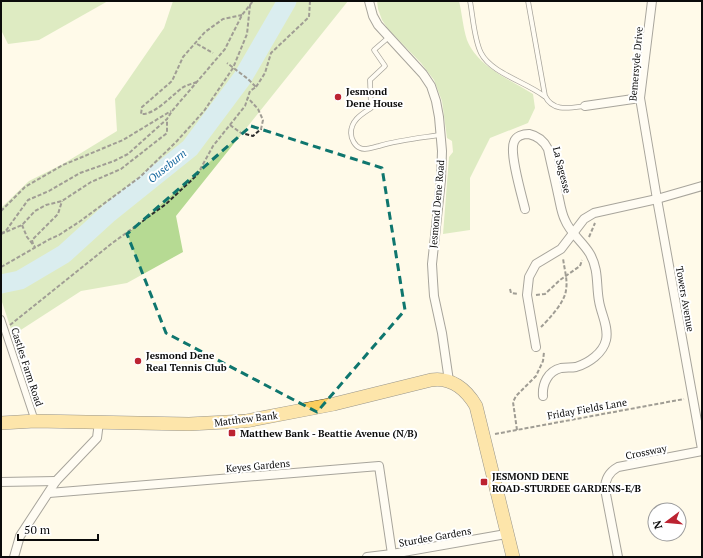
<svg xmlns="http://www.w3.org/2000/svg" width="703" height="558" viewBox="0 0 703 558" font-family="'PT Serif',serif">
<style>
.forest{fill:#b6da93}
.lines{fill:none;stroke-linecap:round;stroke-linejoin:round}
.river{stroke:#aedef6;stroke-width:19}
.service-casing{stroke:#3e3e3e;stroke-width:5.5}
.pedestrian-casing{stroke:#3e3e3e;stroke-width:8}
.minor-casing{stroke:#3e3e3e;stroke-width:10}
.primary-casing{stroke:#1c1c1c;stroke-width:14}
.path{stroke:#2d2d2d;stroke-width:2;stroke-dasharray:4 2;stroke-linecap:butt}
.service{stroke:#fff;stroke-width:4}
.pedestrian{stroke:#fff;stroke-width:6}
.minor{stroke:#fff;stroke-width:8}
.primary{stroke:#facd5e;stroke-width:13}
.marked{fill:none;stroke:#0f766e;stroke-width:3;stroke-dasharray:8 5;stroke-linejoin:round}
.poi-dot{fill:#bc2331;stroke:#fff;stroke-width:1.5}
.labels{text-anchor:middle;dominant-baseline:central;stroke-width:4;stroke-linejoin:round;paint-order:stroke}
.street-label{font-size:10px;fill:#0b0b0b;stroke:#fff}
.poi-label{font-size:10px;font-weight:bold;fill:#0b0b0b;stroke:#fff;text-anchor:start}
.water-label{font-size:11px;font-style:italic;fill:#14679d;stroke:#fff}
</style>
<rect width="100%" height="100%" fill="#fffae9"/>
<!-- forest -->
<g class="forest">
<polygon points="1,1 108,1 39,40 8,44 1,30"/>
<polygon points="173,1 348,1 176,216 183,252 127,283 81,291 13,335 1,299 1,208 29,181 63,164 117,131 115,99 164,28"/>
<path d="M 377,1 L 459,1 C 462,13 463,28 467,40 C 477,66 510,80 533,94 L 535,108 L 528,123 L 490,138 L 470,178 L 470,230 L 443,234 L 449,157 L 453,152 L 452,141 L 447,138 L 442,101 L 434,80 L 421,63 L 388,29 L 382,20 L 378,9 Z"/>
</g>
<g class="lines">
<!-- river -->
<polyline class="river" points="1,284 20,280 64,254 109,213 190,148 243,77 287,1"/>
<defs>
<g id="service">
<path d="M 470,1 C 473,17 474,39 481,53 C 491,73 526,82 544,96"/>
<path d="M 528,1 L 545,96 C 553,112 569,108 585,106"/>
<path d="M 389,37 L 374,50 L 385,66 L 370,80 L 371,108 C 362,114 351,120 351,133 C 351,139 355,146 360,148 C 366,151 373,147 379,146 C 399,140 420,138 440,135"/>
</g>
<polyline id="pedestrian" points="1,319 35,421"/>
<g id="minor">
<polyline points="369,1 373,16 378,25 423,74 431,86 436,101 439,117 442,151 441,180 432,264 433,281 434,296 442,333 449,381"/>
<polyline points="652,1 640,98 657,199 702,449"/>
<polyline points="585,106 640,98"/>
<path d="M 525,209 C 522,196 509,153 514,142 C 516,136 523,134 529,134 C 538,136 544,141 548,149 C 551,164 555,179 558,194 C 560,202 561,212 565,220 C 570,233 583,242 590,254 C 599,270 596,285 599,301 C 601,314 609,327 606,340 C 603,353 589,363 576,367 C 571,368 566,367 561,368 C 548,371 542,384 543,396"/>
<polyline points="536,347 527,295 529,277 536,264 561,249 584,219 594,213 657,199 702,186"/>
<polyline points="1,482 56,481"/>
<polyline points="49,493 379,466 392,554"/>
<polyline points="14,557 20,536 56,481 97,438 99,422"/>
<polyline points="367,557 392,554 506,534"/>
<path d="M 618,557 L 605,489 C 605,479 609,472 618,467 L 702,451"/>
</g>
<path id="primary" d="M 1,423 L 35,421 L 189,424 L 246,421 L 334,404 L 431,380 C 451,377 466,389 476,406 L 513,557"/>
</defs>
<!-- service casing -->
<use href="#service" class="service-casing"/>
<!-- pedestrian casing -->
<use href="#pedestrian" class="pedestrian-casing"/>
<!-- minor casing -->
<use href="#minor" class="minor-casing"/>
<!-- primary casing -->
<use href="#primary" class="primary-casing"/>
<!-- path -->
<g class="path">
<polyline points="197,44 213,53"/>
<path d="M 197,82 C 192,84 186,85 182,88 C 171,96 155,115 141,114 L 142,107 L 172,81 L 183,57 L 205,32 L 223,19 L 242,15"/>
<polyline points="256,87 265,73 271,53 309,17 310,1"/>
<polyline points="230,125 241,133 253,136 261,129 263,120 258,109 248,98"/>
<polyline points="1,211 25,187 63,165 123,140 171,111"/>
<polyline points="22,225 27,237 35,247"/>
<polyline points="1,233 5,232 28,200 49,191 80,173 114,161 128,154 167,119 172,111 225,49 242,15 253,1"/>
<polyline points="1,234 22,225 35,211 46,205 62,201 91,182 121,169 167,133 167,119"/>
<polyline points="589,237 595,223"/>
<polyline points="33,244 32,240 58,214 62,201"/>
<polyline points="1,267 50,239 59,235 79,222 140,177 177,141 204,111 233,68 247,34 250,5"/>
<polyline points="510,289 511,293 518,294"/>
<polyline points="536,295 545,294 560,280 580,266 582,260"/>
<polyline points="10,325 111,244 166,204 197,175 213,146 245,106 250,91 256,87 248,79 227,63"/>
<path d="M 541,327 C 549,319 565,302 566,290 C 568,280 564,268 563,258"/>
<polyline points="517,430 513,402 516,396 536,376 543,361 544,352"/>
<polyline points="495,434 684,399"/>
</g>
<!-- service -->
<use href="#service" class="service"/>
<!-- pedestrian -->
<use href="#pedestrian" class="pedestrian"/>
<!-- minor -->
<use href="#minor" class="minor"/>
<!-- primary -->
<use href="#primary" class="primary"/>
</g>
<!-- marked area -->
<path d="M0 0H703V558H0ZM 251,126 L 382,168 L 405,310 L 317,412 L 166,333 L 127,234 Z" fill="#fffae9" fill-opacity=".55" fill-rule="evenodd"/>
<path class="marked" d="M 251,126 L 382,168 L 405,310 L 317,412 L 166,333 L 127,234 Z"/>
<!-- markers -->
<g class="poi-dot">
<circle cx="338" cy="97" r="4"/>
<circle cx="138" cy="361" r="4"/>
<rect x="228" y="429" width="8" height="8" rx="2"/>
<rect x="480" y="478" width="8" height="8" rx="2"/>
</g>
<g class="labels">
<!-- street labels -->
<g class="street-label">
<text transform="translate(636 64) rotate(-85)">Bemersyde Drive</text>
<text transform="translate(562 170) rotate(76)">La Sagesse</text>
<text transform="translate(437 204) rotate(-85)">Jesmond Dene Road</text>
<text transform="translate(685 299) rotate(80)">Towers Avenue</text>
<text transform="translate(27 367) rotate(72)">Castles Farm Road</text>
<text transform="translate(587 409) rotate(-10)">Friday Fields Lane</text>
<text transform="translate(246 419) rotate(-7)">Matthew Bank</text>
<text transform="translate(646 452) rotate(-11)">Crossway</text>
<text transform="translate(258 466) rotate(-5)">Keyes Gardens</text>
<text transform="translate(435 537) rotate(-10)">Sturdee Gardens</text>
</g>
<!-- poi labels -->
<g class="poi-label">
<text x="346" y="91">Jesmond<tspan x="346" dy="12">Dene House</tspan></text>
<text x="146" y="355">Jesmond Dene<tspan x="146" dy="12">Real Tennis Club</tspan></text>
<text x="240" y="433">Matthew Bank - Beattie Avenue (N/B)</text>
<text x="492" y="476">JESMOND DENE<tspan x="492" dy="12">ROAD-STURDEE GARDENS-E/B</tspan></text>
</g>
<!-- water labels -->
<g class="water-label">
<text transform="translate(167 166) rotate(-39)">Ouseburn</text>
</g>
</g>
<!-- border -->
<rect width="703" height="558" fill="none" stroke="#0b0b0b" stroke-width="4"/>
<!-- north arrow -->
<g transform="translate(667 522) rotate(254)"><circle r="19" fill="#ffffff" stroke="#9d9d9d"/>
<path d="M0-3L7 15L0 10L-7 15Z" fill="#bc2331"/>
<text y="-6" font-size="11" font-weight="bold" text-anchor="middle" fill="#0b0b0b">N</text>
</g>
<!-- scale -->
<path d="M18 534v6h80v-6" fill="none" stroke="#0b0b0b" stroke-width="2"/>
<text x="24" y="534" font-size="12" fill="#0b0b0b" stroke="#ffffff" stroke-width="3" paint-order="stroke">50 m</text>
</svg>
